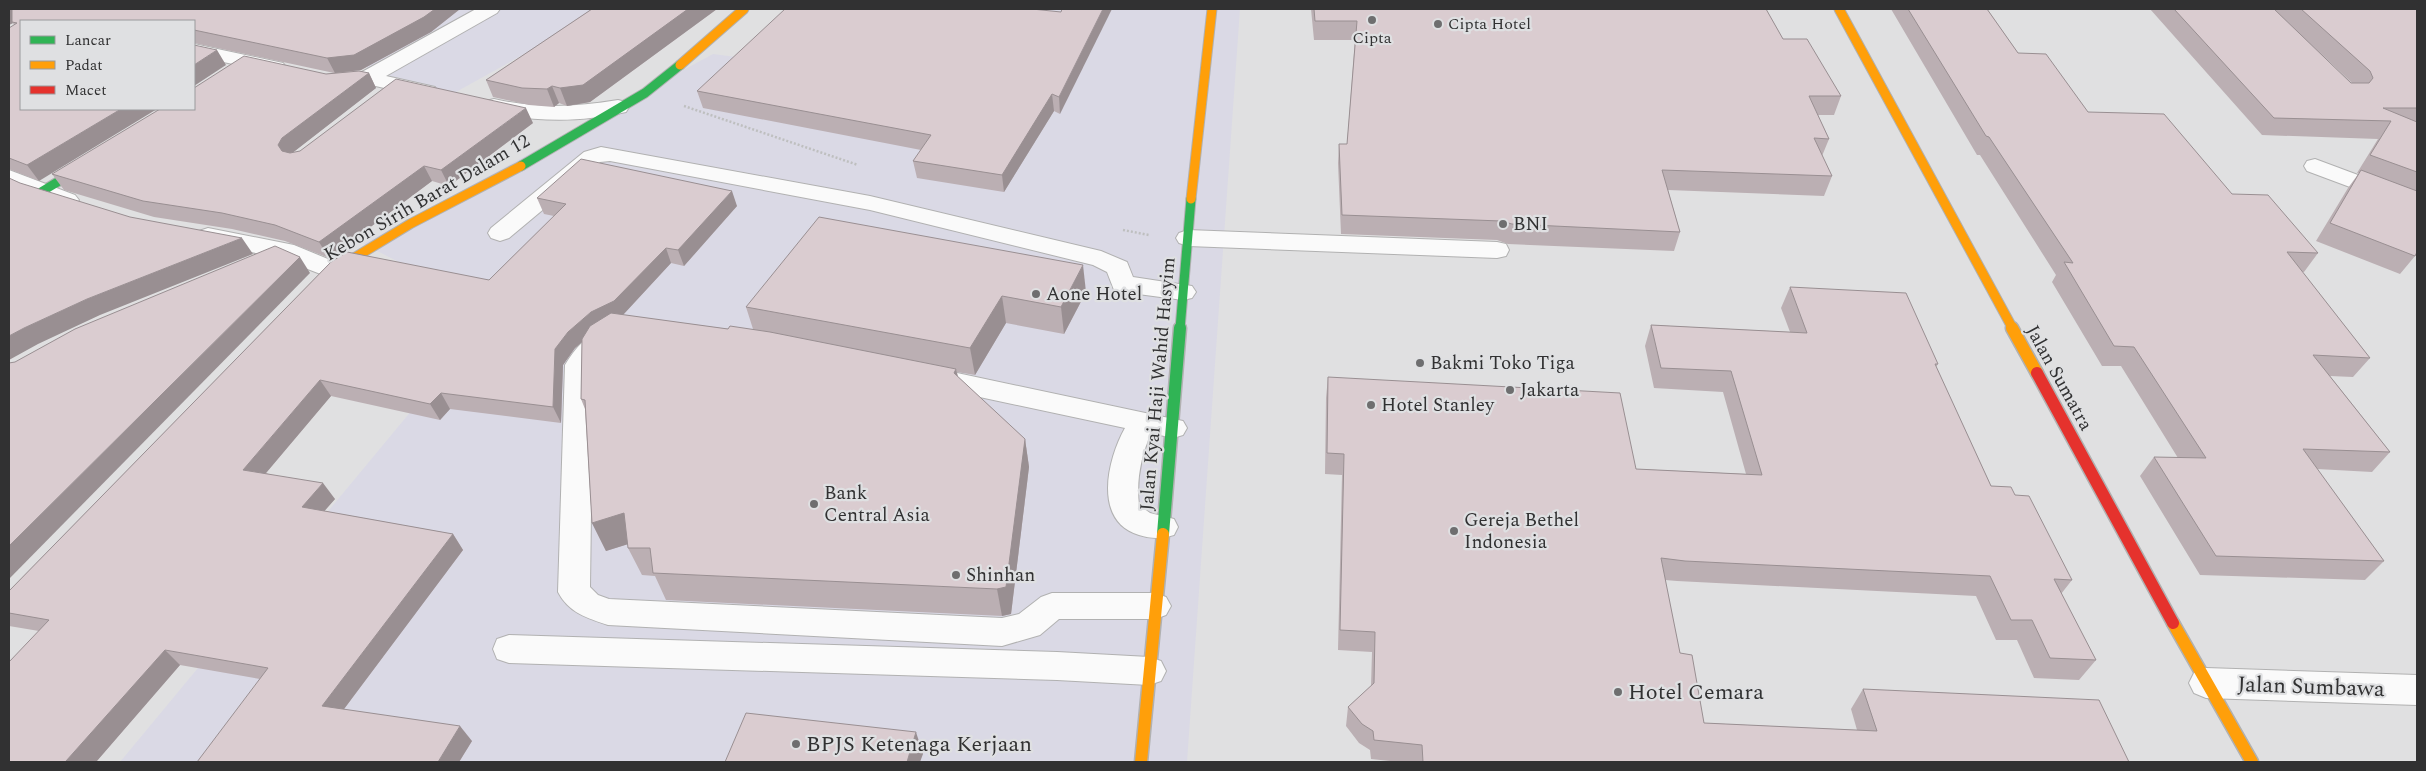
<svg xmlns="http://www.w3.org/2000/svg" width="2426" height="771" viewBox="0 0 2426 771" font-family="Spectral,serif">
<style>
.commercial{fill:#dad9e5}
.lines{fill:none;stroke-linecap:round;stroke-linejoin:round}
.lane-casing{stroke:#b1b1b1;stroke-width:2}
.street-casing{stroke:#b1b1b1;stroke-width:2}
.fast-far1-casing{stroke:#b1b1b1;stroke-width:11}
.fast-casing{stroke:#b1b1b1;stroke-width:15}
.slow-far1-casing{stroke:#b1b1b1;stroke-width:11}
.slow-casing{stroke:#b1b1b1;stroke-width:15}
.jam-casing{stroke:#b1b1b1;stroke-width:15}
.path{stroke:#bebfbf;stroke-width:2.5;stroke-dasharray:2 2;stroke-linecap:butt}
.lane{fill:#fafafa;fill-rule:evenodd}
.street{fill:#fafafa;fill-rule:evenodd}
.fast-far1{stroke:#30b455;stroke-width:9}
.fast{stroke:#30b455;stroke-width:12}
.slow-far1{stroke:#ff9f0a;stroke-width:9}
.slow{stroke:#ff9f0a;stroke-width:12}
.jam{stroke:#e5322d;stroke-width:12}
.wall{fill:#bbafb3;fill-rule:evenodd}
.shaded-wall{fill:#998f92}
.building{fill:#daccd0;stroke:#998f92}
.poi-dot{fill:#6e6e6f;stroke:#dfe0e2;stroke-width:2}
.labels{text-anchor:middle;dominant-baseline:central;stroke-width:4.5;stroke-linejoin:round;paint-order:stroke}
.far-poi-label{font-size:16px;fill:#313132;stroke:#dfe0e2;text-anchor:start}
.street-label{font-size:19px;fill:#313132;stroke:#dfe0e2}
.poi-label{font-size:19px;fill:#313132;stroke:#dfe0e2;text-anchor:start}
.near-street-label{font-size:22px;fill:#313132;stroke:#dfe0e2}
.near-poi-label{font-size:22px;fill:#313132;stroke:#dfe0e2;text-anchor:start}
</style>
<rect width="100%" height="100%" fill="#e0e0e1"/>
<!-- commercial -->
<g class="commercial">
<polygon points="363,9 605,9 447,97 360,65"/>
<polygon points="855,9 1240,9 1187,762 120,762 495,310 363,244 713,54 805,66"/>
</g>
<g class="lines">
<defs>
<g id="lane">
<polygon points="601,147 870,196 1101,251 1127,262 1133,277 1192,286 1196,292 1192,298 1183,300 1123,292 1114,290 1107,272 1093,265 870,210 610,161 600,162 509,238 500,241 491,238 488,233 491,228 584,152"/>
<polygon points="1188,230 1497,242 1506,244 1509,250 1506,256 1497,258 1188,246 1179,243 1176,238 1179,233"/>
<path d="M 608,328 L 617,331 L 621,337 L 617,343 L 601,353 L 593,366 L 590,587 L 598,595 L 609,599 L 1002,618 L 1019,614 L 1041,597 L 1052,593 L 1155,593 L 1166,597 L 1171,606 L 1166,615 L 1155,619 L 1059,619 L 1040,635 L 1002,646 L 608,625 C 587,618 569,613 558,592 L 565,365 C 576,347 587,334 608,328 Z"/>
<path d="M 929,367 L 1183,421 L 1187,428 L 1183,435 L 1173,438 L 1151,433 C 1141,456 1136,480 1139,505 L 1150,513 L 1174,519 L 1178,527 L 1174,535 C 1162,539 1151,539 1139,535 C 1093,521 1107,460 1125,428 L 919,384 L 915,377 L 919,370 Z"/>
<polygon points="509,635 1057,652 1149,657 1161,661 1166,671 1161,681 1149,685 1057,680 509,663 497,659 493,649 497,639"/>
</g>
<g id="street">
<polygon points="476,9 500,9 497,13 386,76 435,87 438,92 435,97 427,98 367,84 334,87 327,85 323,81 327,77 362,72"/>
<polygon points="194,44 283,63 286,67 283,71 276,73 194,56"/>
<path d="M 494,99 C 537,109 575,107 618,100 L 626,102 L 629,107 L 626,112 C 579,123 533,122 486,111 L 483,106 L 486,101 Z"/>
<polygon points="2315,159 2417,197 2417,212 2307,171 2304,166 2307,161"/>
<polygon points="9,170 75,195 79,200 75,205 67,207 9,185"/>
<polygon points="208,228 294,245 340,264 344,270 340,276 331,278 279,258 199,241 196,236 199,231"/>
<polygon points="2206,668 2417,675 2417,705 2206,698 2194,693 2189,683 2194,673"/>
</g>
<g id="fast-far1">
<polyline points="521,166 645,93 680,65"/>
<polyline points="41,192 89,163"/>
<polyline points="1180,329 1191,199"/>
</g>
<polyline id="fast" points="1163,534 1180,328"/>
<g id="slow-far1">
<polyline points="1839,9 2013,329"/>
<polyline points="680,65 744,9"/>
<polyline points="1191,199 1212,9"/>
<polyline points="326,275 410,224 521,166"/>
</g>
<g id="slow">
<polyline points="2012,328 2037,373"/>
<polyline points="2173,623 2252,762"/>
<polyline points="1141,762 1163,534"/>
</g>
<polyline id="jam" points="2037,373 2173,623"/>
</defs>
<!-- lane casing -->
<use href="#lane" class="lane-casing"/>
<!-- street casing -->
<use href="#street" class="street-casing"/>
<!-- fast-far1 casing -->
<use href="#fast-far1" class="fast-far1-casing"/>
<!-- fast casing -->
<use href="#fast" class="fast-casing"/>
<!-- slow-far1 casing -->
<use href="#slow-far1" class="slow-far1-casing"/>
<!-- slow casing -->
<use href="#slow" class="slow-casing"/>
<!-- jam casing -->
<use href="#jam" class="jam-casing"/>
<!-- path -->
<g class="path">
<polyline points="684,106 858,165"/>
<polyline points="1123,230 1149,235"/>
</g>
<!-- lane -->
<use href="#lane" class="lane"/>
<!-- street -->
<use href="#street" class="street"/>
<!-- fast-far1 -->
<use href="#fast-far1" class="fast-far1"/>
<!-- fast -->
<use href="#fast" class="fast"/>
<!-- slow-far1 -->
<use href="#slow-far1" class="slow-far1"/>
<!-- slow -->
<use href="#slow" class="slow"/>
<!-- jam -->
<use href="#jam" class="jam"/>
</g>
<!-- wall -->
<g class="wall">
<polygon points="9,9 460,9 431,32 361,70 347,72 369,73 376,88 292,153 533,123 449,186 432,181 329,258 285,241 232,229 154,217 64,190 52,174 326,74 334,73 194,43 194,21 21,21 39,181 9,169 9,28 14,25 13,23 9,25"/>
<polygon points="592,9 717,9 590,102 567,106 559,103 554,107 529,105 493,97 486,80"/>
<polygon points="1311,9 1766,9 1783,39 1841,96 1834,115 1818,115 1829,139 1822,156 1832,176 1824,196 1668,190 1680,232 1674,251 1508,244 1497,240 1341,234 1338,163 1339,144 1347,144 1355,40 1314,40"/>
<polygon points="1891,9 1987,9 2018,53 2088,112 2232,194 2318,253 2304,272 2302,272 2370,358 2353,377 2330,376 2390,452 2372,472 2317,469 2384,561 2365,580 2200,575 2140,476 2154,457 2178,458 2121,366 2102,366 2052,282 2056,275 1980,155 1977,155"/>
<path d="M 2150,9 L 2417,9 L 2417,252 L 2415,256 L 2400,274 L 2316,241 L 2348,188 L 2359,173 L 2357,173 L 2378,139 L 2262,135 ZM 2312,45 L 2352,83 L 2351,83 Z"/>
<polygon points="1061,12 1060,114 1054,111 1004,192 917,178 913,161 921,150 703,108 697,91"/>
<polygon points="537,198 737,206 684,266 671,263 623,315 728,329 753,329 746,307 1086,292 1064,334 1006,323 975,375 957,372 958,377 1025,439 1029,467 1011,614 1002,616 666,600 655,576 642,575 628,548 628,544 606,551 592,523 585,409 581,399 582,342 575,348 563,365 561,423 450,409 440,420 331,396 266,473 335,499 324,511 453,534 463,550 344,709 472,741 459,762 260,679 180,665 96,762 9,762 39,631 9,626 9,591 331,262 489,280 554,216 544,214"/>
<polygon points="1790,287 1938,364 1936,367 1991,486 2015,495 2072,580 2061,594 2096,660 2079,680 2034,678 2017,640 1996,640 1976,596 1677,581 1665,580 1680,653 1704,723 1857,730 1851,709 1863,689 2129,762 1399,762 1371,759 1370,750 1359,743 1346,726 1348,707 1371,686 1372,652 1338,650 1342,475 1325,474 1326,398 1328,377 1636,469 1746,474 1723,392 1654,388 1645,346 1651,325 1790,332 1781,308"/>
</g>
<!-- shaded-wall -->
<g class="shaded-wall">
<polygon points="9,9 39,9 12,22 13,23 9,25"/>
<polygon points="435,9 460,9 431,32 361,70 335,73 327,58"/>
<polygon points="688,9 717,9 590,102 567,106 560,88"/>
<polygon points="1103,9 1112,9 1060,114 1059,97"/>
<polygon points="217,50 226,65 194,86 194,65"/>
<polygon points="369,73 376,88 291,154 287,161 278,145 282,138"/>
<polygon points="552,86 559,103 554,107 547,89"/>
<polygon points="1052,94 1054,111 1004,192 1002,175"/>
<polygon points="526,108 533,123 449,186 441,170"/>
<polygon points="121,109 157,109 39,181 27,165"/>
<polygon points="424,166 432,181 329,258 319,242"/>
<polygon points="732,191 737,206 684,266 678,250"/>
<polygon points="242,238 253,254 100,315 38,344 9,360 9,336 24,328 87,299"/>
<polygon points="666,248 671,263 621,317 598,328 575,348 563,365 561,423 553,407 555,349 568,332"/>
<polygon points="300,257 310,273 9,579 9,546"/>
<polygon points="1083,265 1086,292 1064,334 1061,307"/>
<polygon points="1002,296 1006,323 975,375 970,348"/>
<polygon points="956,369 962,397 954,373"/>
<polygon points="320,380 331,396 255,486 243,470"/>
<polygon points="441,393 450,409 440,420 430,404"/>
<polygon points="1025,439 1029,467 1011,614 1002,616 997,589"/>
<polygon points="323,483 335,499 314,523 302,507"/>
<polygon points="624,513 638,541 606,551 592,523"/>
<polygon points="453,534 463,550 335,721 322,706"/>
<polygon points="165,650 180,665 96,762 67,762 66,761"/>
<polygon points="460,726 472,741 459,762 438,762"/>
<polygon points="916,732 923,754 920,762 907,762"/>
</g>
<!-- building -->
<g class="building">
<polygon points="12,9 435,9 424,17 354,55 327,58 194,30 194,21 21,21 21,109 121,109 27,165 9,158 9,28 17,23 12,22"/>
<polygon points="592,9 688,9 583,85 560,88 552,86 547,89 522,88 486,80"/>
<polygon points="785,9 1032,9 1061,12 1062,9 1103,9 1059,97 1052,94 1002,175 913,161 931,135 697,91"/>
<polygon points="1314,9 1766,9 1783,39 1807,39 1841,96 1809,96 1829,139 1814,138 1832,176 1662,170 1680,232 1512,224 1501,221 1342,215 1339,144 1347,144 1357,21 1315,21"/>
<polygon points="1908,9 1987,9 2018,53 2046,54 2088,112 2164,114 2232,194 2268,195 2318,253 2287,252 2370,358 2313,355 2390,452 2303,449 2384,561 2216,556 2154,457 2206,458 2134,347 2114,346 2064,262 2073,263 1989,137 1986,136"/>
<polygon points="2174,9 2274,9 2351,83 2369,83 2373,78 2370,71 2301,9 2417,9 2417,108 2383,108 2417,122 2417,172 2370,155 2391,121 2274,118"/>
<polygon points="194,45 217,50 194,65"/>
<polygon points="244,56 326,74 359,71 369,73 282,138 278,145 282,151 290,153 300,151 396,79 526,108 441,170 424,166 319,242 275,225 222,213 143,201 52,174 160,109 194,109 194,88"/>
<polygon points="581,159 732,191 678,250 666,248 614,301 591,312 568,332 555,349 553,407 441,393 430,404 320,380 243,470 323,483 302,507 453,534 322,706 460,726 438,762 197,762 268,668 165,650 66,761 70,762 9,762 9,662 49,620 9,613 9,591 331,262 347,252 489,280 566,204 537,198"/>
<polygon points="2361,170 2417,191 2417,252 2415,256 2330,223"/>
<polygon points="9,178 20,183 130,217 242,238 87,299 24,328 9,336"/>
<polygon points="819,217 1083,265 1061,307 1002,296 970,348 746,307"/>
<polygon points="275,246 300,257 9,546 9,363 15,362 75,329"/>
<polygon points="1790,287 1906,293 1938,364 1935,364 1991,486 2011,487 2015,495 2029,496 2072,580 2054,579 2096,660 2050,658 2032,620 2011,620 1990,576 1685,561 1661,558 1680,653 1692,655 1704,723 1877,731 1863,689 2099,700 2129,762 1423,762 1422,745 1374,740 1373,731 1362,724 1348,707 1374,683 1375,632 1340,630 1344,454 1327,453 1328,377 1620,393 1636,469 1762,475 1731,371 1661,368 1651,325 1807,333"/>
<polygon points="611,313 728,329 730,326 770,332 956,369 954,373 1025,439 1006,587 997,589 653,573 650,548 628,548 624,513 592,523 585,400 581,399 582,339 590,326"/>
<polygon points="746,713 916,732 907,762 725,762"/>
</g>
<!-- markers -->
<g class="poi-dot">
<circle cx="1372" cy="20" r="5"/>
<circle cx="1438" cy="24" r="5"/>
<circle cx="1503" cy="224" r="5"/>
<circle cx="1036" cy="294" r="5"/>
<circle cx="1420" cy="363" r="5"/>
<circle cx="1510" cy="390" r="5"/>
<circle cx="1371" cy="405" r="5"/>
<circle cx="814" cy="504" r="5"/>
<circle cx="1454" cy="531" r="5"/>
<circle cx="956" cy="575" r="5"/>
<circle cx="1618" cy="692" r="5"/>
<circle cx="796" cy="744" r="5"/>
</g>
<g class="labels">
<!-- far-poi labels -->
<g class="far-poi-label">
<text x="1448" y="24">Cipta Hotel</text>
<text x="1372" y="38" text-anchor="middle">Cipta</text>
</g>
<!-- street labels -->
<g class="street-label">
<text transform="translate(427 198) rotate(-30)">Kebon Sirih Barat Dalam 12</text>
<text transform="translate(2059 378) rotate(61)">Jalan Sumatra</text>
<text transform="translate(1158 384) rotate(-85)">Jalan Kyai Haji Wahid Hasyim</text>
</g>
<!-- poi labels -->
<g class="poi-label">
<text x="1513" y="224">BNI</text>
<text x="1046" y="294">Aone Hotel</text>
<text x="1430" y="363">Bakmi Toko Tiga</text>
<text x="1520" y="390">Jakarta</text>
<text x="1381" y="405">Hotel Stanley</text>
<text x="824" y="493">Bank<tspan x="824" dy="22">Central Asia</tspan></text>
<text x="1464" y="520">Gereja Bethel<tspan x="1464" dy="22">Indonesia</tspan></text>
<text x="966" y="575">Shinhan</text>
</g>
<!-- near-street labels -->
<g class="near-street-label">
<text transform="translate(2311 687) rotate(2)">Jalan Sumbawa</text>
</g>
<!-- near-poi labels -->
<g class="near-poi-label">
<text x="1628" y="692">Hotel Cemara</text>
<text x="806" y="744">BPJS Ketenaga Kerjaan</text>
</g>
</g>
<!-- border -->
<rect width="2426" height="771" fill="none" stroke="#313132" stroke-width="20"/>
<!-- legend -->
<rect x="20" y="20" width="175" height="90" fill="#dfe0e2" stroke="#999a9c"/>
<rect x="30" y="36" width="25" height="8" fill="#30b455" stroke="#999a9c"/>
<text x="65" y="45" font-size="15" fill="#313132">Lancar</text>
<rect x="30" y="61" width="25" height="8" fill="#ff9f0a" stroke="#999a9c"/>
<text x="65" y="70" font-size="15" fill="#313132">Padat</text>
<rect x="30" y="86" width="25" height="8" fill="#e5322d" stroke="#999a9c"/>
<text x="65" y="95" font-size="15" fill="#313132">Macet</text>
</svg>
